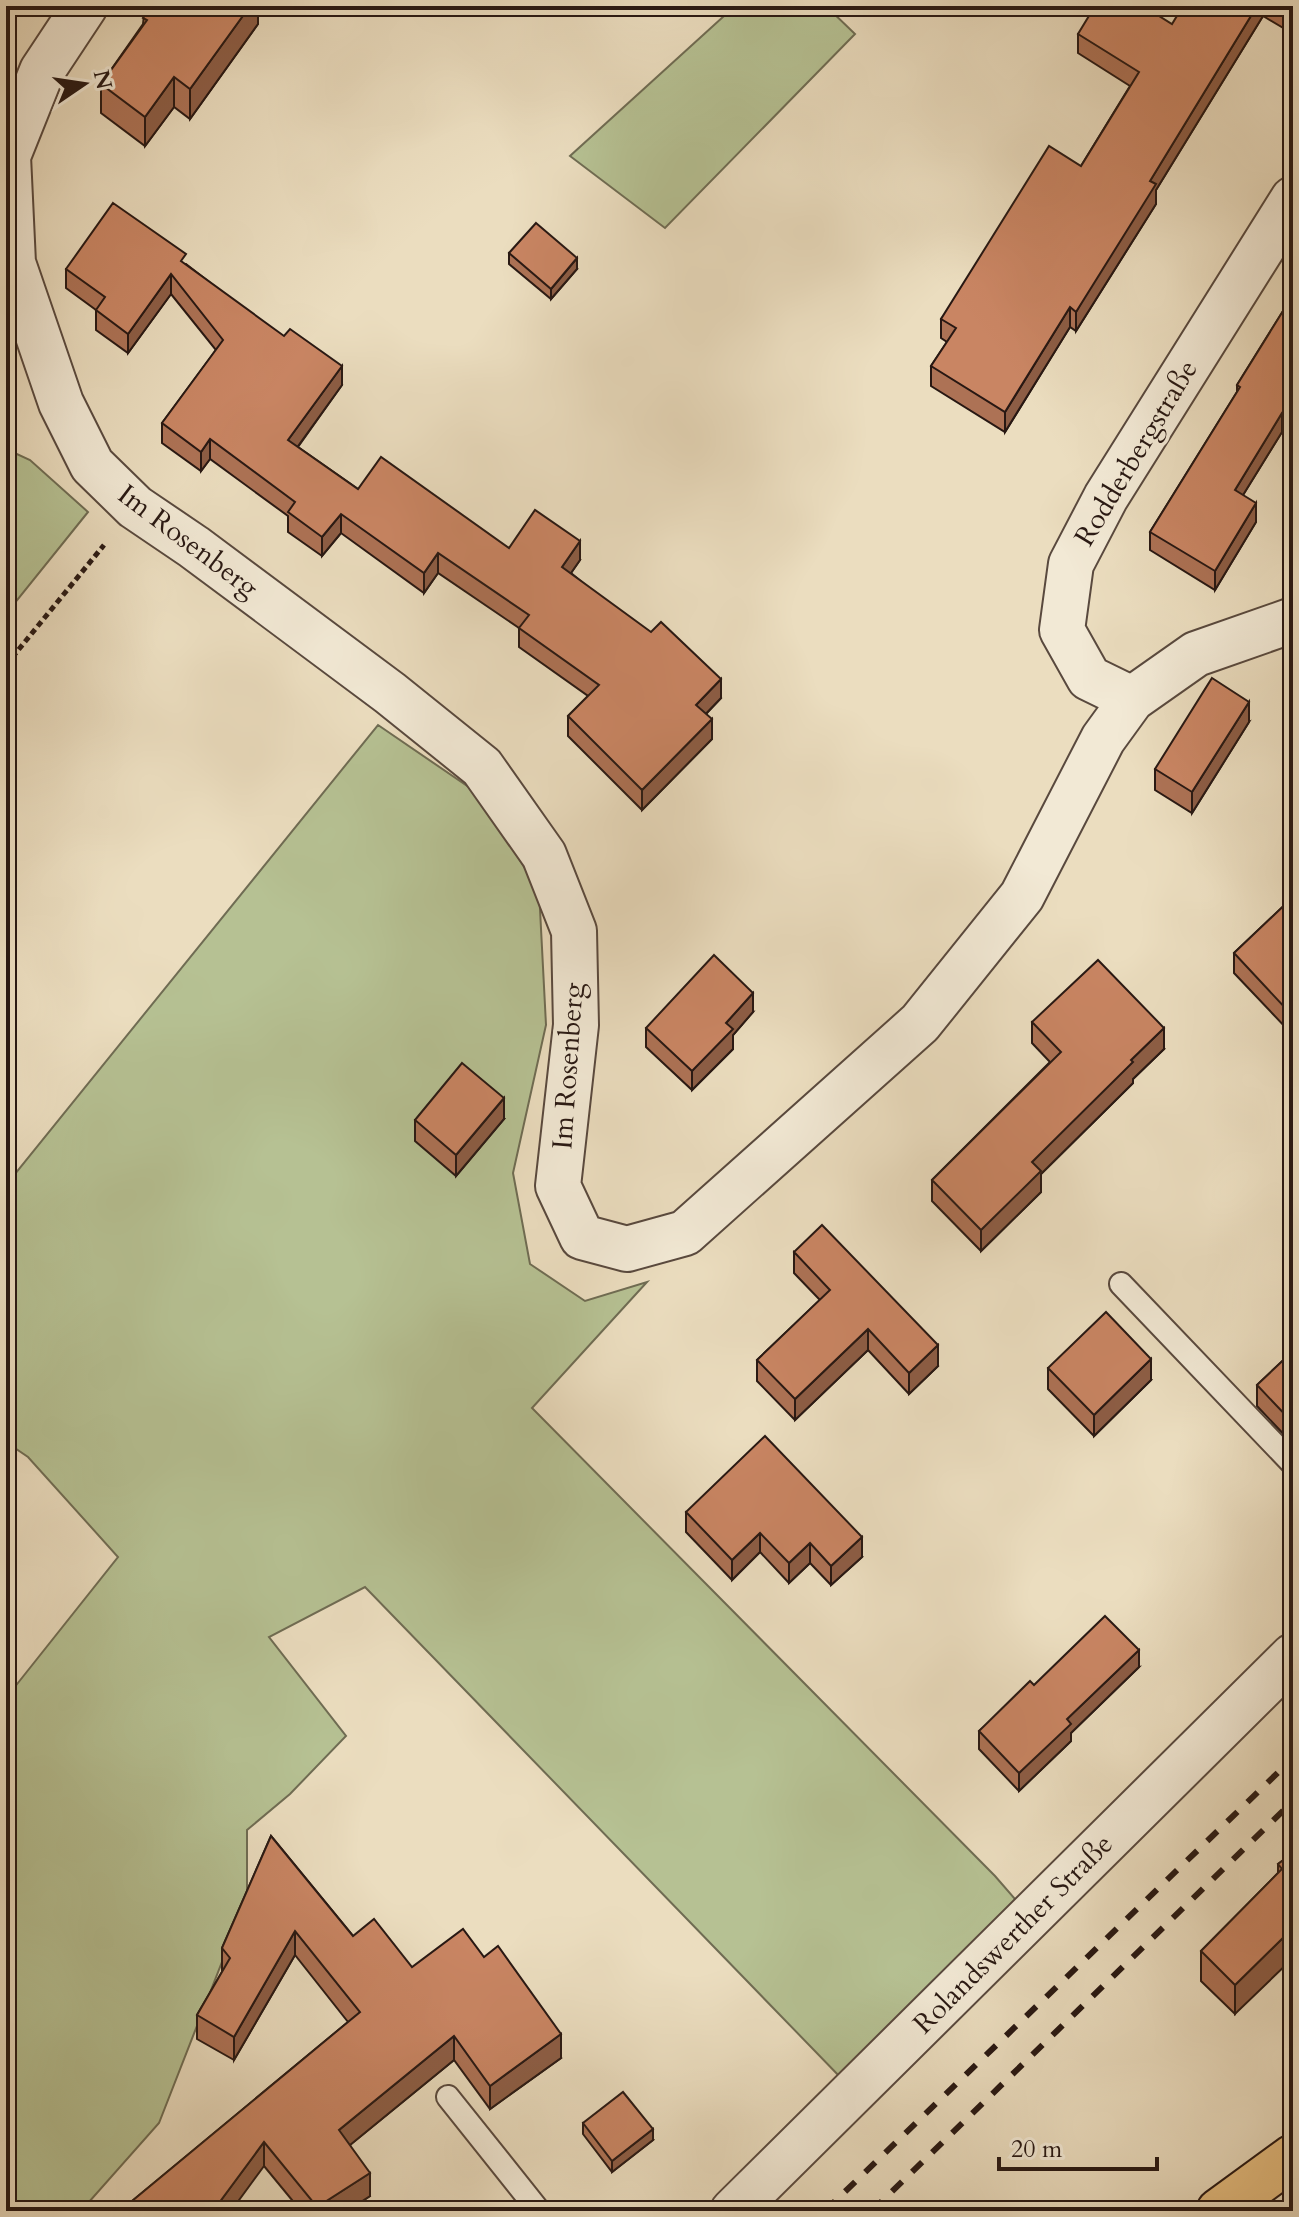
<svg xmlns="http://www.w3.org/2000/svg" width="1299" height="2217" viewBox="0 0 1299 2217" font-family="Cardo,serif">
<style>
.green{fill:#b6c193;stroke:#6f6c53;stroke-width:2}
.lines{fill:none;stroke-linecap:round;stroke-linejoin:round}
.lane-casing{stroke:#59493e;stroke-width:26}
.street-casing{stroke:#59493e;stroke-width:48}
.primary-casing{stroke:#281813;stroke-width:48}
.path{stroke:#281813;stroke-width:5;stroke-dasharray:6 4;stroke-linecap:butt}
.lane{stroke:#f2e9d5;stroke-width:22}
.street{stroke:#f2e9d5;stroke-width:44}
.primary{stroke:#e6be80;stroke-width:44}
.rail{stroke:#281813;stroke-width:6;stroke-dasharray:14 14;stroke-linecap:butt}
.wall{fill:#ad7255;stroke:#281813;stroke-width:2}
.shaded-wall{fill:#8d5d45;stroke:#281813;stroke-width:2}
.building{fill:#c98563;stroke:#281813;stroke-width:2}
.labels{text-anchor:middle;dominant-baseline:central;stroke-width:7;stroke-linejoin:round;paint-order:stroke}
.street-label{font-size:28px;fill:#281813;stroke:#f2e9d5}
</style>
<rect width="100%" height="100%" fill="#ebddbf"/>
<filter id="stains"><feTurbulence type="fractalNoise" baseFrequency=".0025" numOctaves="4"/><feColorMatrix values="0 0 0 0 .2 0 0 0 0 .09 0 0 0 0 .02 0 0 0 .5 -.17"/></filter>
<radialGradient id="worn" r=".72"><stop offset=".6" stop-color="#630" stop-opacity="0"/><stop offset="1" stop-color="#630" stop-opacity=".3"/></radialGradient>
<!-- green -->
<g class="green">
<polygon points="735,6 826,6 855,34 665,228 570,156"/>
<polygon points="6,449 30,460 88,512 6,614"/>
<polygon points="378,725 476,792 539,890 546,1025 513,1173 530,1264 585,1301 647,1282 532,1408 995,1876 1022,1907 843,2080 365,1587 269,1637 346,1736 290,1794 247,1830 247,1898 159,2123 81,2211 6,2211 6,1698 118,1557 28,1457 6,1442 6,1185"/>
</g>
<g class="lines">
<defs>
<g id="lane">
<polyline points="1121,1284 1293,1464"/>
<polyline points="448,2097 539,2211"/>
</g>
<g id="street">
<polyline points="85,6 42,71 8,156 13,263 61,403 92,465 135,507 194,547 390,693 482,767 544,855 574,931 576,1025 558,1186 582,1237 627,1249 685,1233 920,1023 1022,896 1103,739 1132,699 1196,654 1293,620"/>
<polyline points="1132,699 1089,678 1062,630 1071,564 1106,497 1293,199"/>
<polyline points="733,2211 1293,1656"/>
</g>
<polyline id="primary" points="1219,2211 1293,2157"/>
</defs>
<!-- lane casing -->
<use href="#lane" class="lane-casing"/>
<!-- street casing -->
<use href="#street" class="street-casing"/>
<!-- primary casing -->
<use href="#primary" class="primary-casing"/>
<!-- path -->
<polyline class="path" points="6,665 104,545"/>
<!-- lane -->
<use href="#lane" class="lane"/>
<!-- street -->
<use href="#street" class="street"/>
<!-- primary -->
<use href="#primary" class="primary"/>
<!-- rail -->
<g class="rail">
<polyline points="825,2211 1293,1758"/>
<polyline points="872,2211 1293,1801"/>
</g>
</g>
<!-- wall -->
<g class="wall">
<polygon points="145,6 258,6 258,24 190,119 174,107 145,146 101,113 101,84 143,24"/>
<polygon points="1197,6 1293,6 1293,28 1290,32 1263,16 1156,190 1156,204 1076,331 1070,327 1005,432 931,386 931,366 947,342 941,338 941,319 1081,166 1130,86 1078,53 1078,34 1172,24 1195,10"/>
<polygon points="509,253 577,269 551,299 509,264"/>
<polygon points="186,264 342,385 298,447 358,489 509,548 580,560 571,573 721,698 706,714 712,739 642,810 568,736 568,716 588,696 519,647 519,628 438,573 424,593 341,533 322,556 288,532 288,516 210,459 201,471 162,443 162,423 216,350 171,294 128,353 96,330 96,310 66,288 66,269"/>
<polygon points="1293,295 1293,439 1282,432 1243,495 1256,522 1215,590 1150,550 1150,532 1237,392 1237,385"/>
<polygon points="1249,722 1192,813 1155,790 1155,769"/>
<polygon points="1293,897 1289,1031 1234,973 1234,953"/>
<polygon points="753,1012 733,1035 733,1049 692,1090 646,1047 646,1028"/>
<polygon points="1032,1022 1164,1049 1133,1079 1133,1083 1041,1174 1041,1192 981,1251 932,1201 932,1180 1050,1062 1032,1043"/>
<polygon points="504,1119 456,1176 415,1141 415,1120"/>
<polygon points="794,1252 938,1366 909,1394 868,1350 795,1420 757,1381 757,1360 820,1300 794,1273"/>
<polygon points="1293,1351 1293,1444 1257,1406 1257,1385"/>
<polygon points="1048,1368 1151,1380 1094,1436 1048,1389"/>
<polygon points="686,1512 862,1557 831,1585 810,1563 789,1583 760,1552 732,1580 686,1532"/>
<polygon points="1139,1667 1071,1733 1071,1741 1019,1791 979,1749 979,1731 1034,1685"/>
<polygon points="271,1836 353,1936 412,1967 561,2058 490,2109 454,2060 350,2145 370,2196 347,2211 301,2211 264,2166 120,2211 348,2022 295,1955 234,2060 197,2039 197,2015 222,1972 222,1948"/>
<polygon points="1293,1853 1235,2014 1201,1981 1201,1951 1278,1873 1278,1864"/>
<polygon points="583,2123 653,2140 612,2172 583,2134"/>
</g>
<!-- shaded-wall -->
<g class="shaded-wall">
<polygon points="250,6 258,6 258,24 190,119 190,89"/>
<polygon points="1257,6 1263,6 1263,16 1156,190 1156,204 1076,331 1076,312 1150,181"/>
<polygon points="1293,8 1293,28 1290,32 1290,13"/>
<polygon points="174,77 174,107 145,146 145,117"/>
<polygon points="577,258 577,269 551,299 551,289"/>
<polygon points="171,274 171,294 128,353 128,334"/>
<polygon points="1070,307 1070,327 1005,432 1005,412"/>
<polygon points="342,366 342,385 288,460 288,440"/>
<polygon points="1282,413 1282,432 1235,508 1235,490"/>
<polygon points="210,439 210,459 201,471 201,452"/>
<polygon points="1256,503 1256,522 1215,590 1215,571"/>
<polygon points="341,514 341,533 322,556 322,537"/>
<polygon points="580,541 580,560 562,586 562,567"/>
<polygon points="438,553 438,573 424,593 424,573"/>
<polygon points="721,679 721,698 696,724 696,705"/>
<polygon points="1249,702 1249,722 1192,813 1192,792"/>
<polygon points="712,719 712,739 642,810 642,790"/>
<polygon points="753,993 753,1012 733,1035 733,1049 692,1090 692,1071 726,1023"/>
<polygon points="1293,1008 1293,1027 1289,1031 1289,1012"/>
<polygon points="1164,1028 1164,1049 1133,1079 1133,1083 1041,1174 1041,1192 981,1251 981,1230 1032,1162 1131,1060"/>
<polygon points="504,1098 504,1119 456,1176 456,1155"/>
<polygon points="868,1329 868,1350 795,1420 795,1399"/>
<polygon points="938,1345 938,1366 909,1394 909,1373"/>
<polygon points="1151,1359 1151,1380 1094,1436 1094,1415"/>
<polygon points="760,1533 760,1552 732,1580 732,1560"/>
<polygon points="862,1537 862,1557 831,1585 831,1566"/>
<polygon points="810,1543 810,1563 789,1583 789,1563"/>
<polygon points="1139,1650 1139,1667 1071,1733 1071,1741 1019,1791 1019,1773 1067,1719"/>
<polygon points="1293,1928 1293,1958 1235,2014 1235,1985"/>
<polygon points="295,1931 295,1955 234,2060 234,2037"/>
<polygon points="561,2034 561,2058 490,2109 490,2086"/>
<polygon points="454,2036 454,2060 339,2154 339,2130"/>
<polygon points="653,2129 653,2140 612,2172 612,2161"/>
<polygon points="264,2142 264,2166 231,2211 213,2211"/>
<polygon points="370,2173 370,2196 347,2211 317,2211 317,2207"/>
</g>
<!-- building -->
<g class="building">
<polygon points="152,6 250,6 190,89 174,77 145,117 101,84 147,20 143,18"/>
<polygon points="1095,6 1143,6 1172,24 1183,6 1188,6 1195,10 1197,6 1257,6 1150,181 1156,184 1076,312 1070,307 1005,412 931,366 956,328 941,319 1049,146 1081,166 1139,72 1078,34"/>
<polygon points="1280,6 1293,6 1293,8 1290,13"/>
<polygon points="113,203 186,254 181,261 284,336 290,329 342,366 288,440 358,489 381,457 509,548 535,510 580,541 562,567 651,632 661,622 721,679 696,705 712,719 642,790 568,716 599,685 519,628 529,615 438,553 424,573 341,514 322,537 288,512 295,502 210,439 201,452 162,423 223,340 171,274 128,334 96,310 105,297 66,269"/>
<polygon points="536,223 577,258 551,289 509,253"/>
<polygon points="1293,295 1293,420 1282,413 1235,490 1256,503 1215,571 1150,532 1240,387 1237,385"/>
<polygon points="1212,678 1249,702 1192,792 1155,769"/>
<polygon points="1293,897 1293,1008 1289,1012 1234,953"/>
<polygon points="714,955 753,993 726,1023 733,1029 692,1071 646,1028"/>
<polygon points="1098,960 1164,1028 1131,1060 1133,1062 1032,1162 1041,1171 981,1230 932,1180 1061,1052 1032,1022"/>
<polygon points="462,1063 504,1098 456,1155 415,1120"/>
<polygon points="822,1225 938,1345 909,1373 868,1329 795,1399 757,1360 830,1290 794,1252"/>
<polygon points="1106,1312 1151,1359 1094,1415 1048,1368"/>
<polygon points="1293,1351 1293,1423 1257,1385"/>
<polygon points="765,1436 862,1537 831,1566 810,1543 789,1563 760,1533 732,1560 686,1512"/>
<polygon points="1105,1616 1139,1650 1067,1719 1071,1724 1019,1773 979,1731 1030,1681 1034,1685"/>
<polygon points="271,1836 353,1936 374,1919 412,1967 463,1929 484,1957 498,1946 561,2034 490,2086 454,2036 339,2130 370,2173 317,2207 264,2142 213,2211 120,2211 360,2012 295,1931 234,2037 197,2015 230,1958 222,1948"/>
<polygon points="1293,1853 1293,1928 1235,1985 1201,1951 1282,1869 1278,1864"/>
<polygon points="623,2092 653,2129 612,2161 583,2123"/>
</g>
<g class="labels">
<!-- street labels -->
<g class="street-label">
<text transform="translate(1136 453) rotate(-59)">Rodderbergstraße</text>
<text transform="translate(188 541) rotate(37)">Im Rosenberg</text>
<text transform="translate(568 1066) rotate(-86)">Im Rosenberg</text>
<text transform="translate(1013 1934) rotate(-45)">Rolandswerther Straße</text>
</g>
</g>
<!-- margin -->
<rect width="1299" height="2217" fill="none" stroke="#ebddbf" stroke-width="32"/>
<rect x="8" y="8" width="1283" height="2201" fill="none" stroke="#281813" stroke-width="4"/>
<rect x="16" y="16" width="1267" height="2185" fill="none" stroke="#281813" stroke-width="2"/>
<!-- north arrow -->
<g transform="translate(84 84) rotate(77)" stroke="#f2e9d5" stroke-width="6" paint-order="stroke">
<path d="M0-6L14 30L0 20L-14 30Z" fill="#281813"/>
<text y="-12" font-size="22" font-weight="bold" text-anchor="middle" fill="#281813">N</text>
</g>
<!-- scale -->
<path d="M999 2157v12h158v-12" fill="none" stroke="#281813" stroke-width="4"/>
<text x="1011" y="2157" font-size="24" fill="#281813" stroke="#f2e9d5" stroke-width="6" paint-order="stroke">20 m</text>
<rect width="100%" height="100%" filter="url(#stains)"/>
<rect width="100%" height="100%" fill="url(#worn)"/>
</svg>
